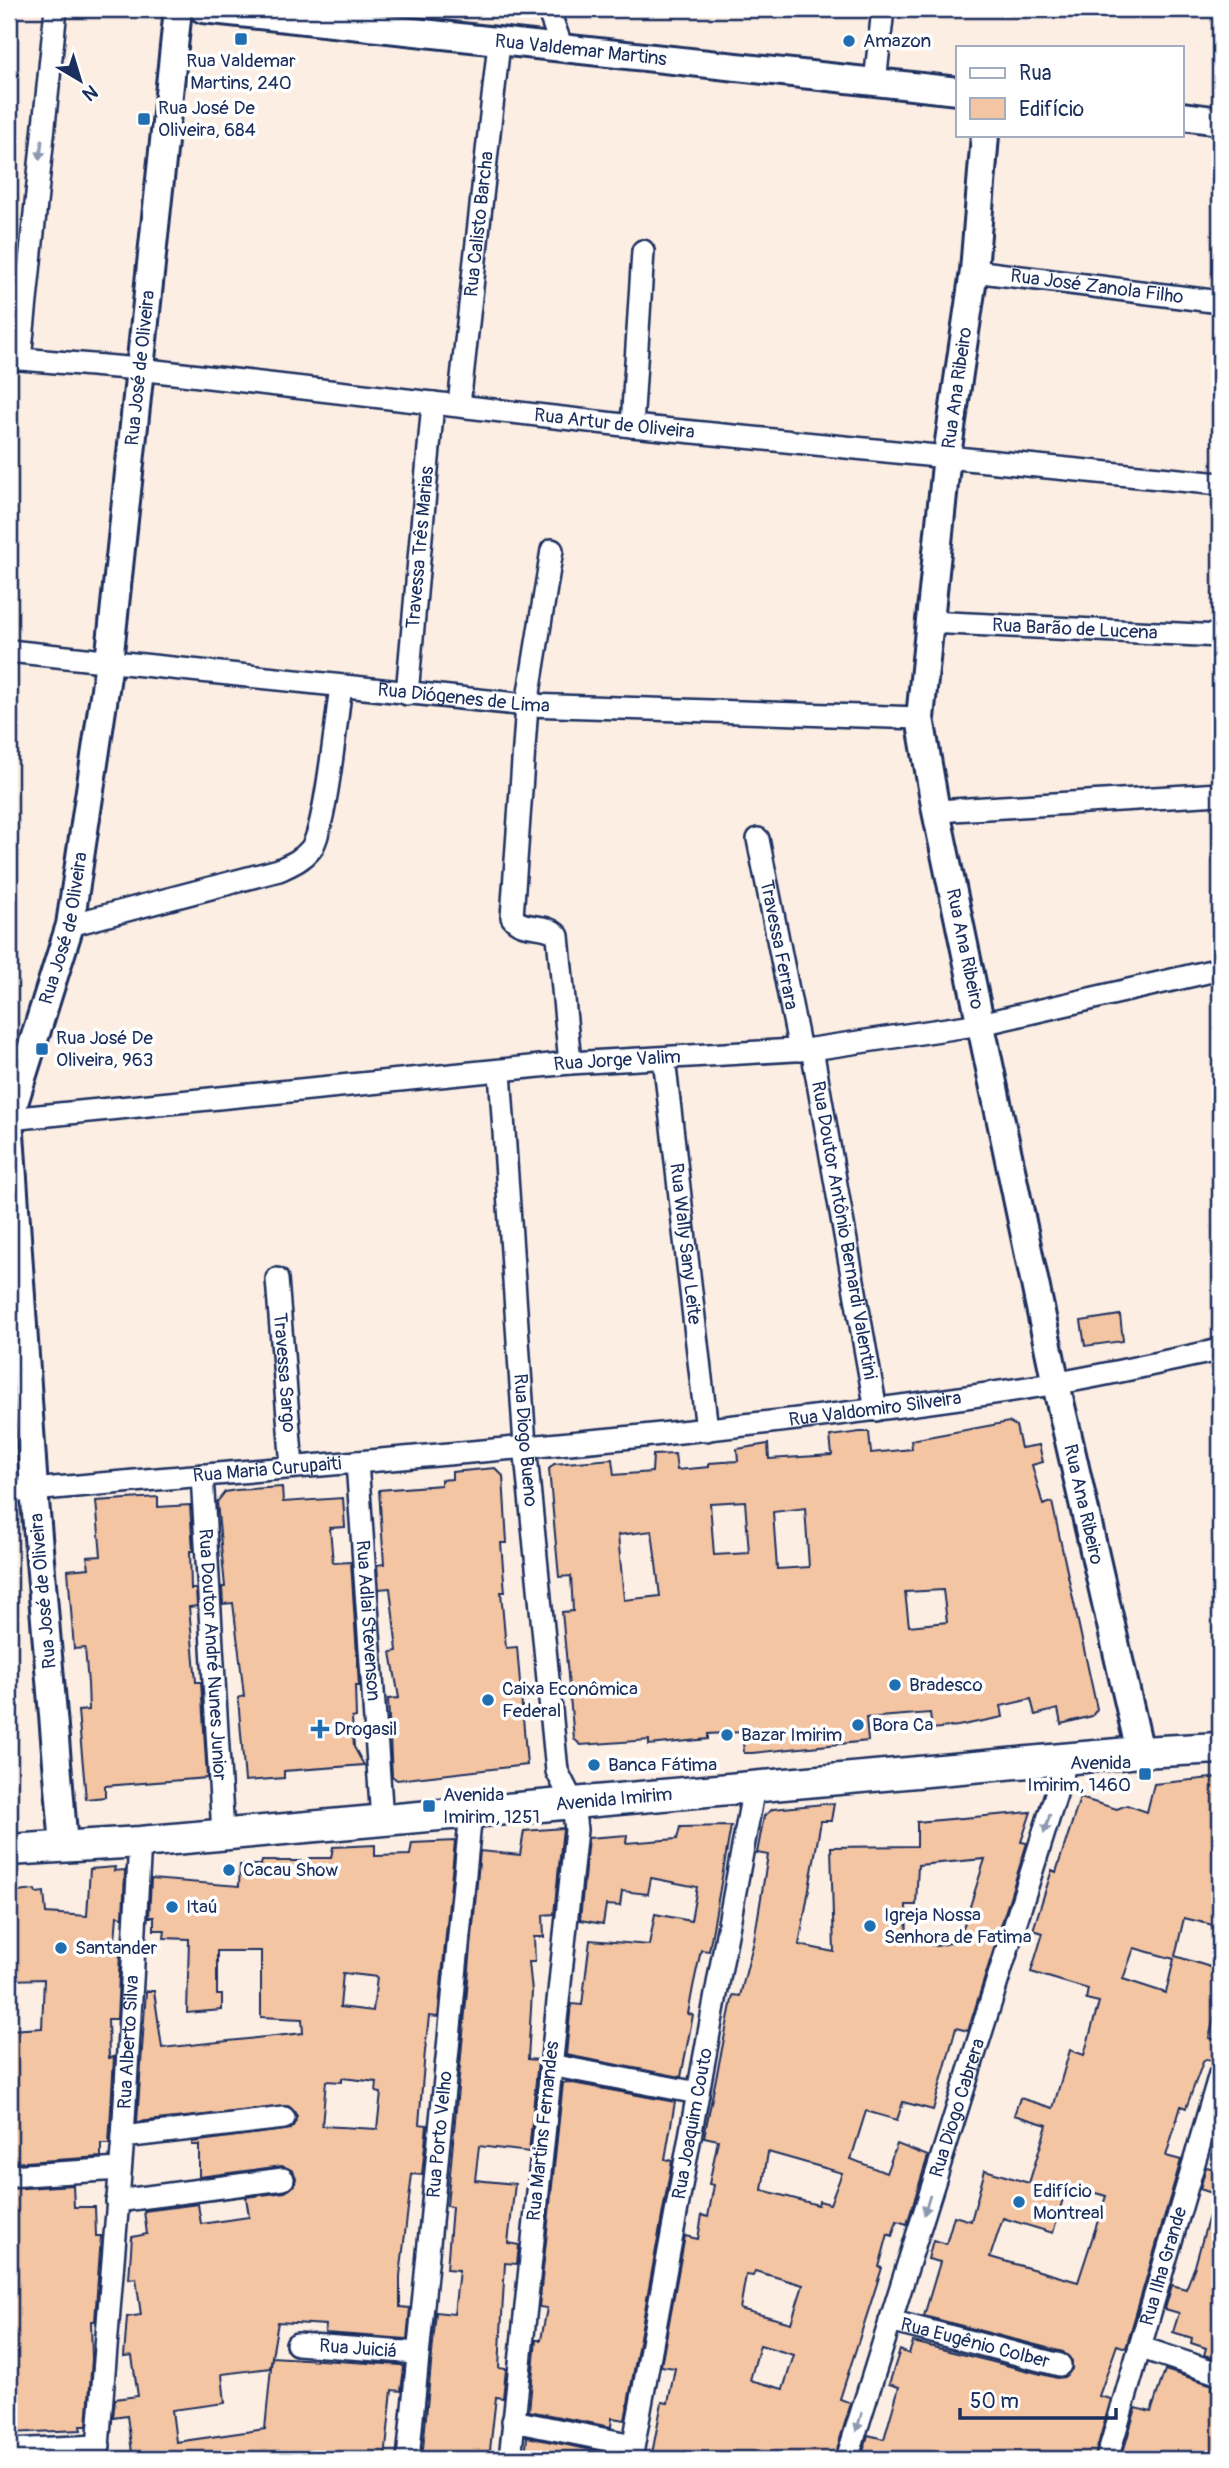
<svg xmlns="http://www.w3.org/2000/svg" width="1229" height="2468" viewBox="0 0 1229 2468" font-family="Pangolin,sans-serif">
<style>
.building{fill:#f4c5a3;stroke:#1b2f5e;stroke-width:2;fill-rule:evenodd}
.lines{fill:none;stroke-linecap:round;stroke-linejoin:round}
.minor-casing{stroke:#1b2f5e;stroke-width:26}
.tertiary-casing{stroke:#1b2f5e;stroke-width:32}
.secondary-casing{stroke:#1b2f5e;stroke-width:35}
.minor{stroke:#fff;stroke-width:21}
.tertiary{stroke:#fff;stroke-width:26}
.secondary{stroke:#fff;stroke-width:30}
.oneway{fill:#8d97ae}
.poi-dot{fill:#1f6fb2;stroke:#fff;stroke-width:2.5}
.labels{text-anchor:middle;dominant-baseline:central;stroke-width:7;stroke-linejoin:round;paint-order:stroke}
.poi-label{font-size:19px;fill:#1b2f5e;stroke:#fff;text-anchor:start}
.street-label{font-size:19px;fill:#1b2f5e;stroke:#fff}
</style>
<rect width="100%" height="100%" fill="#fceee3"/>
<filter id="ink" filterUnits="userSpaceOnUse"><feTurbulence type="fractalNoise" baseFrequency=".0143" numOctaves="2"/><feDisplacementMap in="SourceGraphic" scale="14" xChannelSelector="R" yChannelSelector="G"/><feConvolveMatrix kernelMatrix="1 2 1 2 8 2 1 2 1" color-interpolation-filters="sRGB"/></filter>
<g filter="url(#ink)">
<!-- building -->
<g class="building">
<polygon points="1120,1315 1123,1341 1085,1346 1081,1321"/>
<path d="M 1009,1422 L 1016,1426 L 1021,1448 L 1039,1445 L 1043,1462 L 1032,1465 L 1043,1505 L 1052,1502 L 1097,1709 L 1092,1716 L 1061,1724 L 1058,1709 L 1035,1715 L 1031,1699 L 1001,1706 L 1003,1717 L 958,1726 L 932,1729 L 930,1713 L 866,1718 L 868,1741 L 752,1753 L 744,1753 L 742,1732 L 708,1734 L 708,1739 L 649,1745 L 649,1740 L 581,1745 L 574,1739 L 562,1612 L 573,1611 L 571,1576 L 559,1577 L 549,1469 L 554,1464 L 612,1459 L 614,1475 L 652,1472 L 653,1455 L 675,1454 L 677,1470 L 709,1467 L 709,1463 L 738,1461 L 737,1449 L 768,1444 L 769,1459 L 832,1455 L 830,1436 L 860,1432 L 869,1432 L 871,1453 L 912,1449 L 911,1440 ZM 745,1501 L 749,1553 L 714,1555 L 710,1503 ZM 805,1508 L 809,1567 L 777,1569 L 773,1512 ZM 652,1531 L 660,1596 L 624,1600 L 618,1535 ZM 943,1590 L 947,1622 L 909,1626 L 905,1592 Z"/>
<polygon points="495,1468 503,1476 507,1543 501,1543 505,1592 501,1592 506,1648 517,1647 527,1765 397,1780 392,1776 388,1699 399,1698 391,1652 397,1651 390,1588 379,1589 377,1565 384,1564 379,1490 441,1485 441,1480 452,1479 452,1472"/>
<polygon points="282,1487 283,1502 343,1498 345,1527 330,1528 333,1563 351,1562 359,1686 355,1686 356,1717 352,1718 354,1747 364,1765 284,1771 284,1778 245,1781 238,1698 244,1696 240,1661 233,1603 223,1604 222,1587 225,1587 217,1502 225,1492 236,1490"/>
<polygon points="158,1497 158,1507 190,1505 193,1551 190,1551 191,1589 196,1589 197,1606 189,1607 196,1682 201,1682 207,1778 105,1786 105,1797 86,1799 78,1711 89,1710 88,1684 85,1648 74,1649 68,1570 89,1568 87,1557 101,1556 96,1501"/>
<path d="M 1220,1777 L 1220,1904 L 1213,1925 L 1184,1918 L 1175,1956 L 1220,1970 L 1220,1995 L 1209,2038 L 1220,2041 L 1220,2047 L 1216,2061 L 1206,2059 L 1203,2062 L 1186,2108 L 1181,2106 L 1166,2156 L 1181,2160 L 1126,2348 L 1117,2345 L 1099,2396 L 1111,2399 L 1094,2459 L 861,2459 L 868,2435 L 884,2439 L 899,2387 L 889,2384 L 900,2350 L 909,2354 L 913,2342 L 1057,2378 L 1064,2377 L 1072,2369 L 1072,2361 L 1063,2352 L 924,2316 L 940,2262 L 928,2259 L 933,2240 L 946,2244 L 954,2216 L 971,2221 L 985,2170 L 1029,2183 L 1047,2125 L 1014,2115 L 1020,2098 L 1053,2108 L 1070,2050 L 1084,2055 L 1099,2002 L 1086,1999 L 1088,1989 L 1031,1972 L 1043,1933 L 1033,1930 L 1052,1870 L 1056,1872 L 1080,1798 L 1117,1809 L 1127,1805 L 1147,1812 L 1154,1784 ZM 1134,1948 L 1174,1959 L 1166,1993 L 1123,1979 ZM 1067,2185 L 1106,2196 L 1078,2282 L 990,2257 L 1003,2218 L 1053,2233 Z"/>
<path d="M 834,1803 L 831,1821 L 821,1821 L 799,1945 L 834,1952 L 831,1847 L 917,1846 L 917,1822 L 1031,1812 L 1021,1842 L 1027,1843 L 968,2031 L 956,2028 L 933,2110 L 903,2102 L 897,2120 L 866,2111 L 851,2159 L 886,2173 L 897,2144 L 928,2156 L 907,2224 L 897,2221 L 892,2236 L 888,2234 L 879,2267 L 882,2268 L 840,2399 L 851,2403 L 834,2459 L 651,2459 L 662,2402 L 668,2403 L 675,2368 L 661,2366 L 685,2236 L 698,2239 L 702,2215 L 708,2217 L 714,2185 L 709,2184 L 718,2140 L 704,2137 L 733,1995 L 740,1996 L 754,1941 L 768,1855 L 757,1853 L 764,1816 L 773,1809 ZM 985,1859 L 959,1941 L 937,1946 L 907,1940 L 906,1905 L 916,1905 L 918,1865 ZM 768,2152 L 842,2173 L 830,2204 L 819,2201 L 818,2205 L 762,2190 ZM 755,2271 L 803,2285 L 791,2323 L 740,2309 L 746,2275 L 753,2276 ZM 760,2345 L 794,2355 L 783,2389 L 750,2380 Z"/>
<polygon points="731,1826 709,1951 701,1950 693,1987 688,2014 693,2015 681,2077 566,2055 571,2004 582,2005 590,1940 649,1945 655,1914 691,1921 697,1887 651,1878 648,1894 622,1891 620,1906 606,1905 603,1924 580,1920 588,1838 627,1835 626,1843 677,1839 680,1827"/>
<polygon points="563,1828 554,1914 543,1915 544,1937 534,1937 535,1962 529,1962 532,1992 528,2059 538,2060 529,2152 479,2146 475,2180 515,2184 508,2243 519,2245 517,2264 505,2263 499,2368 506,2369 503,2398 496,2397 489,2459 422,2459 436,2312 454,2314 459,2270 447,2269 452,2207 447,2206 480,1851 520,1855 524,1831"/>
<path d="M 455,1841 L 438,2017 L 429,2016 L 425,2051 L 419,2124 L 427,2125 L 422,2175 L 412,2174 L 400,2276 L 400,2307 L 410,2308 L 407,2339 L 325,2333 L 326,2325 L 278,2322 L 270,2368 L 222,2374 L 225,2403 L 172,2410 L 176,2442 L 265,2429 L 272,2357 L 401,2365 L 404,2367 L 401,2391 L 392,2390 L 385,2459 L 261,2459 L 262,2452 L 212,2454 L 213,2459 L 133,2459 L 127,2416 L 113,2418 L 115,2399 L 138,2396 L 132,2356 L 124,2357 L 127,2317 L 141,2315 L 136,2278 L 129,2279 L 132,2237 L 147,2234 L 144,2211 L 198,2204 L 201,2224 L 249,2217 L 246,2197 L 285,2192 L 295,2185 L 296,2178 L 293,2171 L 282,2166 L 199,2177 L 199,2145 L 192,2145 L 192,2142 L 291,2129 L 297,2116 L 289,2106 L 137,2122 L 146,1991 L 154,1991 L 162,2048 L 303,2033 L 302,2019 L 261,2017 L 261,1951 L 217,1951 L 217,1995 L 222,1995 L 222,2010 L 187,2013 L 189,1939 L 164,1938 L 165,1930 L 154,1930 L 154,1917 L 149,1917 L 151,1879 L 239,1886 L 240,1865 L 261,1865 L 262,1861 L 309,1861 L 310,1858 L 331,1858 L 333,1847 L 375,1845 L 375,1856 L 410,1855 L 412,1843 ZM 343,1973 L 377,1977 L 373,2011 L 340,2007 ZM 342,2078 L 377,2082 L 376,2092 L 381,2093 L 377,2129 L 322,2126 L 326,2081 L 342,2082 Z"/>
<polygon points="115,1867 114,1871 125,1870 123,1917 117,1916 114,1952 120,1953 117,2019 108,2019 109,2058 114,2057 109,2144 101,2144 101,2157 9,2163 9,2030 42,2028 44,1979 9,1980 9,1893 35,1890 36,1893 44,1892 46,1913 87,1916 90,1869"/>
<polygon points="567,2082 675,2102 665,2159 672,2161 625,2420 612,2418 611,2427 529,2411 536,2340 541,2340 547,2308 539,2307 563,2083"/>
<polygon points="1206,2167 1220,2170 1220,2360 1204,2355 1206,2348 1191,2343 1192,2338 1173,2332 1179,2313 1165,2309 1172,2285 1186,2289 1195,2266 1215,2194 1200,2189"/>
<polygon points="73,2185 74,2207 95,2207 96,2236 101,2236 95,2321 91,2321 92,2359 87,2426 80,2426 81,2430 9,2433 9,2189"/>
<polygon points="1165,2370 1213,2385 1212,2389 1220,2392 1220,2459 1121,2459 1136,2408 1151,2412"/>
<polygon points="527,2437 607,2453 606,2459 525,2459"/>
</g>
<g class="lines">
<defs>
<g id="minor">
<polyline points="548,9 562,48"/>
<polyline points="875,83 883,9"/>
<path id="s1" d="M 974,271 L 1220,302"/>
<path id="s2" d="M 9,358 L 139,369 L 632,426 L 1220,484"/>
<polyline points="20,359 56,9"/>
<path id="s3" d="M 459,405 L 499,43"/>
<polyline points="632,426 643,251"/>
<path d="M 552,550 L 527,705 L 512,917 C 523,932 547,922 558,936 L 570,1063"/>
<path id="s4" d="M 928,622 L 1220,636"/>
<path id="s5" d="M 9,651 L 527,705 L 920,718"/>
<path id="s6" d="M 407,694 L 433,403"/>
<polyline points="936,811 1220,794"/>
<path id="s7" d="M 758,839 L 800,1050"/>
<path d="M 70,925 L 279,870 C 292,864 302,860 311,849 C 326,828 336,719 341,687"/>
<path id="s8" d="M 812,1049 L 876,1410"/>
<path id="s9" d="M 664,1058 L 707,1430"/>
<path id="s10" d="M 500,1072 L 525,1445 L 557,1771 L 573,1803 L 576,1830 L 510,2459"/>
<path id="s11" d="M 9,1119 L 570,1063 L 812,1049 L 981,1024 L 1220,969"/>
<path id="s12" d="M 277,1279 L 292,1467"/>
<path id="s13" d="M 357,1462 L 382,1820"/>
<path id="s14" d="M 202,1475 L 223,1834"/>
<path id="s15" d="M 9,1492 C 357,1460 706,1439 1052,1384 C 1108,1375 1164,1361 1220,1350"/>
<polyline points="550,2065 698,2093"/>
<polyline points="123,2137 284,2118"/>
<polyline points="9,2176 120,2169"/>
<polyline points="117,2201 283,2179"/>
<path id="s16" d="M 890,2321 L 1060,2365"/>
<path id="s17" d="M 297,2344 L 418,2353"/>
<polyline points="1142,2348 1220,2374"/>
<polyline points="513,2421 633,2445"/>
<polyline points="9,2450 99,2446"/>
<path id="s18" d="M 97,2459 L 123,2137 L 140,1842"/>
<path id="s19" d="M 408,2459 L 471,1812"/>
<path id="s20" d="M 631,2459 L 754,1787"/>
<path id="s21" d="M 847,2459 L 1067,1759"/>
<path id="s22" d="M 1107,2459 L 1220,2074"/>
</g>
<g id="tertiary">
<path id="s23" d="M 203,9 L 958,91"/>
<polyline points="1182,116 1220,121"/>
<path id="s24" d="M 985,135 L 974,271 L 947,455 L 920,718 L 936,811 L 1056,1384 L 1140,1752"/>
<path id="s25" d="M 64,1846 L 34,1489 L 9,1119 L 70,925 L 109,662 L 178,9"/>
</g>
<g id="secondary">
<path id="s26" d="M 9,1850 L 140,1842 L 1140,1752 L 1220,1748"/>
</g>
</defs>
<!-- minor casing -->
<use href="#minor" class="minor-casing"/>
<!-- tertiary casing -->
<use href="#tertiary" class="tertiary-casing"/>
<!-- secondary casing -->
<use href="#secondary" class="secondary-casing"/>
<!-- minor -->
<use href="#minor" class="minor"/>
<!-- tertiary -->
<use href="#tertiary" class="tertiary"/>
<!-- secondary -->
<use href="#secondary" class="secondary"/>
</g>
<!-- one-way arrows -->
<defs><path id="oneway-solid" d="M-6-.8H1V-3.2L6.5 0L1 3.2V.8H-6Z" transform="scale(1.75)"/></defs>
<g class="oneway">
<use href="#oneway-solid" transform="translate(41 150) rotate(96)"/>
<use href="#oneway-solid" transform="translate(1047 1824) rotate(107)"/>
<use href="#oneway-solid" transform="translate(927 2205) rotate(107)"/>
<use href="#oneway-solid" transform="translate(859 2422) rotate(107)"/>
</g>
</g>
<!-- markers -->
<g class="poi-dot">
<rect x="234" y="32" width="14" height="14" rx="3.5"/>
<circle cx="849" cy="41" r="7"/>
<rect x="137" y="112" width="14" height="14" rx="3.5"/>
<rect x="35" y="1042" width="14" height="14" rx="3.5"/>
<circle cx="895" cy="1685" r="7"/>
<circle cx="488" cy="1700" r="7"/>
<circle cx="858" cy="1725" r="7"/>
<path d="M316.5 1718.5h7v7h7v7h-7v7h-7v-7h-7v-7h7z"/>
<circle cx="727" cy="1735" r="7"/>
<circle cx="594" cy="1765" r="7"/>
<rect x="1138" y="1767" width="14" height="14" rx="3.5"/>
<rect x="422" y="1799" width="14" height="14" rx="3.5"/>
<circle cx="229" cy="1870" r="7"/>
<circle cx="172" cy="1907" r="7"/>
<circle cx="870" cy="1926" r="7"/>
<circle cx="61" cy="1948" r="7"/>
<circle cx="1019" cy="2202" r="7"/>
</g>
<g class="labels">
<!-- poi labels -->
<g class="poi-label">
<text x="863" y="41">Amazon</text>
<text x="241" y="61" text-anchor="middle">Rua Valdemar<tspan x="241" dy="22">Martins, 240</tspan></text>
<text x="158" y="108">Rua José De<tspan x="158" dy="22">Oliveira, 684</tspan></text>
<text x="56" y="1038">Rua José De<tspan x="56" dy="22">Oliveira, 963</tspan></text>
<text x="909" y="1685">Bradesco</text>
<text x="502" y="1689">Caixa Econômica<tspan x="502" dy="22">Federal</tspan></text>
<text x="872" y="1725">Bora Ca</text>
<text x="334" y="1729">Drogasil</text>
<text x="741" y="1735">Bazar Imirim</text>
<text x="1131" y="1763" text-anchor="end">Avenida<tspan x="1131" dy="22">Imirim, 1460</tspan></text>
<text x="608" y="1765">Banca Fátima</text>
<text x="443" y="1795">Avenida<tspan x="443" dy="22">Imirim, 1251</tspan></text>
<text x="243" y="1870">Cacau Show</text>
<text x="186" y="1907">Itaú</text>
<text x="884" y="1915">Igreja Nossa<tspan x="884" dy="22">Senhora de Fatima</tspan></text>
<text x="75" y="1948">Santander</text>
<text x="1033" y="2191">Edifício<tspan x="1033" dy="22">Montreal</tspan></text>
</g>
<!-- street labels -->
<g class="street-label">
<text stroke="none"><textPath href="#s23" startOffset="380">Rua Valdemar Martins</textPath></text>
<text stroke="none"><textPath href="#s3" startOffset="182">Rua Calisto Barcha</textPath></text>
<text stroke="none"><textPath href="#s1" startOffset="124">Rua José Zanola Filho</textPath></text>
<text stroke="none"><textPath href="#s25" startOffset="1494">Rua José de Oliveira</textPath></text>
<text transform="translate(957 388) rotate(-82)">Rua Ana Ribeiro</text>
<text stroke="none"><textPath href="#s2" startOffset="609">Rua Artur de Oliveira</textPath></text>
<text stroke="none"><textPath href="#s6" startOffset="147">Travessa Três Marias</textPath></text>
<text stroke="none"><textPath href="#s4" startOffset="147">Rua Barão de Lucena</textPath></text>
<text stroke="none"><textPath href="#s5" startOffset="457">Rua Diógenes de Lima</textPath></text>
<text stroke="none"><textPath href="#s25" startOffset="928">Rua José de Oliveira</textPath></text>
<text stroke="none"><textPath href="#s7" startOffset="108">Travessa Ferrara</textPath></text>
<text stroke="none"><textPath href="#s24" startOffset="822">Rua Ana Ribeiro</textPath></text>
<text stroke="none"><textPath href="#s11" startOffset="611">Rua Jorge Valim</textPath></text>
<text stroke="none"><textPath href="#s8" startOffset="184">Rua Doutor Antônio Bernardi Valentini</textPath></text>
<text stroke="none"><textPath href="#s9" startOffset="187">Rua Wally Sany Leite</textPath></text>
<text stroke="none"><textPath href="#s12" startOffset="94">Travessa Sargo</textPath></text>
<text stroke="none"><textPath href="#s15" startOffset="870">Rua Valdomiro Silveira</textPath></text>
<text stroke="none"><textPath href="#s10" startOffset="369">Rua Diogo Bueno</textPath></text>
<text stroke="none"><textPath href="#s15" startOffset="259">Rua Maria Curupaiti</textPath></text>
<text stroke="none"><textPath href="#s24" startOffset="1390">Rua Ana Ribeiro</textPath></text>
<text transform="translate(43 1591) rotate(-95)">Rua José de Oliveira</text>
<text stroke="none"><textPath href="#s13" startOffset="159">Rua Adlai Stevenson</textPath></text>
<text stroke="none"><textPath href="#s14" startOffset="180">Rua Doutor André Nunes Junior</textPath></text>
<text stroke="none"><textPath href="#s26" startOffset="607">Avenida Imirim</textPath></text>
<text stroke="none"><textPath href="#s18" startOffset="418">Rua Alberto Silva</textPath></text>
<text stroke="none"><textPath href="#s21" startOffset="368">Rua Diogo Cabrera</textPath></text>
<text stroke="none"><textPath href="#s20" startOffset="341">Rua Joaquim Couto</textPath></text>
<text transform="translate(543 2131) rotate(-84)">Rua Martins Fernandes</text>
<text stroke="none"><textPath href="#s19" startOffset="326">Rua Porto Velho</textPath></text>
<text stroke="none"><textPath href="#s22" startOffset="201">Rua Ilha Grande</textPath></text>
<text stroke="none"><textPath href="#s16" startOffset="88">Rua Eugênio Colber</textPath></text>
<text stroke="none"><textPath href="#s17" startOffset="61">Rua Juiciá</textPath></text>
</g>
</g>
<!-- margin -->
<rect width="1229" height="2468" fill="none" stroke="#fff" stroke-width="35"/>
<rect x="18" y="18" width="1194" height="2433" fill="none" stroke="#1b2f5e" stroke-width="2.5" filter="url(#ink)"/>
<!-- legend -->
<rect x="956" y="46" width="228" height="91" fill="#ffffff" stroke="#a4acbf" stroke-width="2"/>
<rect x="970" y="68" width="35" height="10" fill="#ffffff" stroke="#a4acbf" stroke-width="2"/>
<text x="1019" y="80" font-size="21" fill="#1b2f5e">Rua</text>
<rect x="970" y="98" width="35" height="21" fill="#f4c5a3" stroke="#a4acbf" stroke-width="2"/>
<text x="1019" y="116" font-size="21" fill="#1b2f5e">Edifício</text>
<!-- north arrow -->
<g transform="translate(80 80) rotate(142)" stroke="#ffffff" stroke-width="5" paint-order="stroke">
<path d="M0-5L12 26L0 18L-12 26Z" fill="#1b2f5e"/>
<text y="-10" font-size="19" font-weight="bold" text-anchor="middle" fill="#1b2f5e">N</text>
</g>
<!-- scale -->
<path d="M960 2408v10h156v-10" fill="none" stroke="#1b2f5e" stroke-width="3.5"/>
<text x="970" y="2408" font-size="21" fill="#1b2f5e" stroke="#ffffff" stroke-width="5" paint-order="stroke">50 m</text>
</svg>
